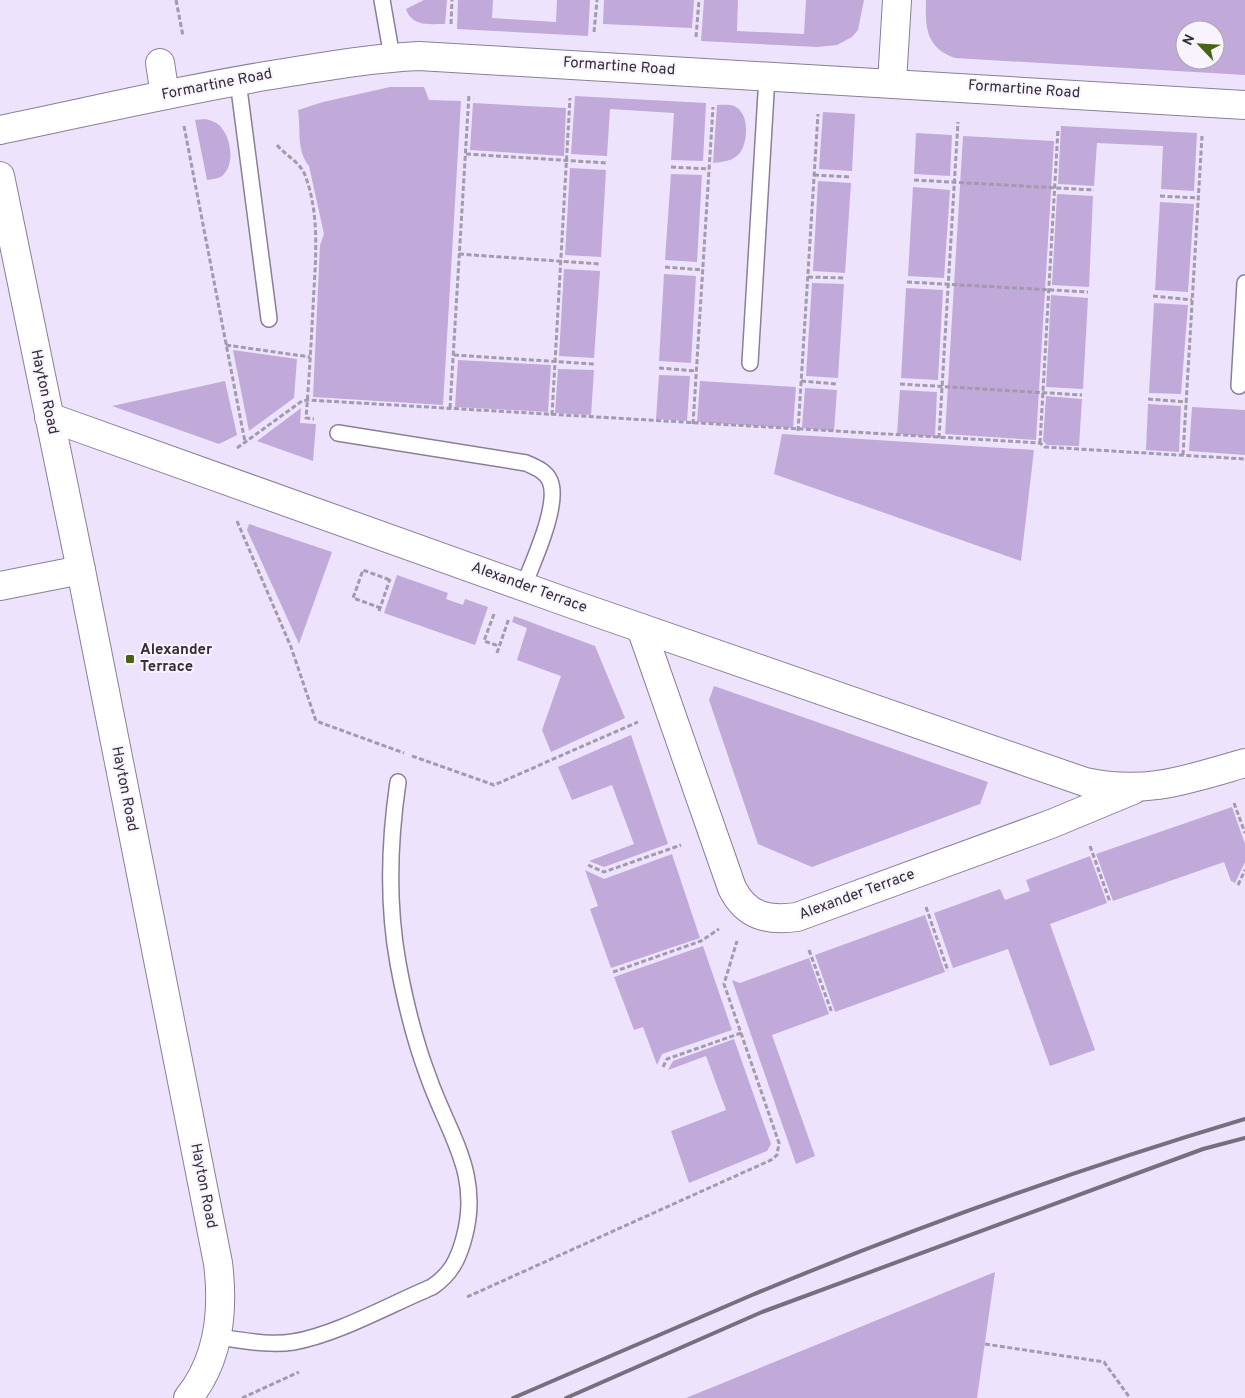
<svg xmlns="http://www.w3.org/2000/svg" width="1245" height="1398" viewBox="0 0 1245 1398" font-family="Overpass,sans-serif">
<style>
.green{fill:#c1aada;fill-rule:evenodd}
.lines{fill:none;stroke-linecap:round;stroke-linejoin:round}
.lane-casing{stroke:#8a7f96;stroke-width:18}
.street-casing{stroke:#8a7f96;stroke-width:30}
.secondary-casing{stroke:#8a7f96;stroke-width:30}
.path{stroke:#a39aad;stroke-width:3;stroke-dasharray:5 2.5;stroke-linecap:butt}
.lane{stroke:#fff;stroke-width:15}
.street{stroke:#fff;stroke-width:28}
.secondary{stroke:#fff;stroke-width:28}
.rail{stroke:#766f7e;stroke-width:4}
.poi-dot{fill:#486314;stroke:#f8f3fd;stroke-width:2}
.labels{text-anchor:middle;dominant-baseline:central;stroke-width:4;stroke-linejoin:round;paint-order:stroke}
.street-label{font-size:15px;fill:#322d37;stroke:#f8f3fd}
.poi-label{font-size:15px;font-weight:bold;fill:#322d37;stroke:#f8f3fd;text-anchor:start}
</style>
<rect width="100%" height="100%" fill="#eee3fc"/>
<!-- green -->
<g class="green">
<path d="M 424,0 L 447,0 L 445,24 C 430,24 412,27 406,9 Z"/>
<polygon points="458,0 493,0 492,18 556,22 557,0 590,0 588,36 457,29"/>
<polygon points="604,0 694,0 692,28 603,24"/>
<polygon points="704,0 738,0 737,31 804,34 806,0 864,0 858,30 852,37 837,45 817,47 701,41"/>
<path d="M 926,0 L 1245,0 L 1245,75 L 955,58 C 926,48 925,27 926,0 ZM 1185,30 L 1215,30 L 1215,60 L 1185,60 Z"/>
<path d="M 390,87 L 424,87 L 429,100 L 461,101 L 443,405 L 313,397 L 320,245 L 324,234 L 309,166 C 296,150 301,129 298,110 L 323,102 Z"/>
<polygon points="575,96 706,103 703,161 671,160 674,113 610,109 607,156 571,154"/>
<polygon points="473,103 566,108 564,156 470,150"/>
<path d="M 717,105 C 722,105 732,104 736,107 C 750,115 748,144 739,154 C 733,161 722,162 713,163 Z"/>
<polygon points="823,112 855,114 852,171 819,169"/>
<path d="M 205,119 C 210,120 216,122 219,125 C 231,136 236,165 222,176 C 218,179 212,179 207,180 L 195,120 Z"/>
<polygon points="1061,126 1197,133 1194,191 1161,189 1163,146 1097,143 1094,186 1058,184"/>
<polygon points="916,133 952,135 950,176 914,174"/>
<polygon points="963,136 1054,141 1036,440 945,434"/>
<polygon points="570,168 606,170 601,257 565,255"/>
<polygon points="671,174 702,175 697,262 665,260"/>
<polygon points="818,181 851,183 845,273 813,271"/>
<polygon points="913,187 950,190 944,278 908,276"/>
<polygon points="1057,194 1093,196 1089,287 1052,285"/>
<polygon points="1160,202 1194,204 1188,292 1155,290"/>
<polygon points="564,269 600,271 594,358 559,356"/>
<polygon points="664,274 696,276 691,363 659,361"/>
<polygon points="812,283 844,284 838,378 806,376"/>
<polygon points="906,288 943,290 938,380 901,378"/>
<polygon points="1051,295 1088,298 1083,389 1046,387"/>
<polygon points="1154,303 1188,305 1181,394 1149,393"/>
<polygon points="233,350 297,359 294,398 249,431"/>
<polygon points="458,360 551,365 548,412 455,407"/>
<polygon points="558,369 594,370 591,415 555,413"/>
<polygon points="659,375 690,376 687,421 656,419"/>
<polygon points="225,381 237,435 219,444 112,406"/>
<polygon points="700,381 796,387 793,428 697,422"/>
<polygon points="805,388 837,390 834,431 802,428"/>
<polygon points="900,390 937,392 935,437 897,434"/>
<polygon points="1046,396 1082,399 1079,446 1047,445 1043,441"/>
<polygon points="1148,404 1181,406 1179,452 1146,450"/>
<polygon points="1192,407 1245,410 1245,455 1189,451"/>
<polygon points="301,408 300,423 316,424 313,461 257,441"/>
<polygon points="782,434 1034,450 1021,561 774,474"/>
<polygon points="249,524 332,552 299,644 247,530"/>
<polygon points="397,575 448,593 446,599 463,605 465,599 488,607 475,645 384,613"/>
<polygon points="514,616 595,646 625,718 551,752 542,730 561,676 517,660 527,628 512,622"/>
<polygon points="714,686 988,782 980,804 812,867 758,844 709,700"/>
<polygon points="631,735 668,844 604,867 589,861 634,844 612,785 572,800 558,767"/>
<polygon points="1232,807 1245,844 1245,862 1235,883 1231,881 1224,862 1113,901 1096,854"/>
<polygon points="672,854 700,938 611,968 590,909 598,906 585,870 604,879"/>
<polygon points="1090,856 1107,903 1050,924 1095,1050 1050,1066 1008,949 953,968 934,913 1000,889 1005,900 1030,891 1026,880"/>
<polygon points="925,915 945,972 835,1012 815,955"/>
<polygon points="703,946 732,1030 662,1054 657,1065 643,1027 634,1030 614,977"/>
<polygon points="809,958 829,1014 772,1035 815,1156 796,1164 732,980 740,983"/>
<polygon points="734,1039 771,1144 767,1151 689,1183 671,1131 726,1110 706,1056 668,1070 673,1061"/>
<polygon points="995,1272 977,1398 686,1398"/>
</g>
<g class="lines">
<defs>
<g id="lane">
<polyline points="382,0 392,57"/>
<polyline points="238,81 269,319"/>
<polyline points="750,363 767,76"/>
<polyline points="1239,386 1245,283"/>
<path d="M 338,433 L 526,463 C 535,467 546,471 550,481 C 560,504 533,562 524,585"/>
<path d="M 217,1337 C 242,1340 269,1346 293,1342 C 336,1335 391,1304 432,1287 C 451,1274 458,1260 464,1238 C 482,1173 448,1134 428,1076 C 414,1039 405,1001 398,963 C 387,902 389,843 398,782"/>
</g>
<g id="street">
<polyline points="160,63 165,95"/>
<polyline points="892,83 897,0"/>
<path d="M 0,130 C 97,110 193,87 290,72 C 333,65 376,58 419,56 L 1245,105"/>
<path d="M 49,417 L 572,604 L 1085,782 C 1146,795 1186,780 1245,763"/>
<polyline points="0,586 81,570"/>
<path d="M 641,628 L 732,888 C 746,916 767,921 797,917 L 1051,824 L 1133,790"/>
</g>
<path id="secondary" d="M 0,176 L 81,570 L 218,1263 C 224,1311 219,1360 188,1398"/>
</defs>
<!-- lane casing -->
<use href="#lane" class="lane-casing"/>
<!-- street casing -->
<use href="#street" class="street-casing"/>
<!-- secondary casing -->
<use href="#secondary" class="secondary-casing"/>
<!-- path -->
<g class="path">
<polyline points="176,0 183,36"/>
<polyline points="451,24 452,0"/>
<polyline points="594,32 597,0"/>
<polyline points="696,37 699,0"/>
<polyline points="184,126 245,442"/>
<path d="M 277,145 C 286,156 300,162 305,175 C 321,217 315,264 313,308 C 311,345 309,381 306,418 L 314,419"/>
<polyline points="466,154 607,163"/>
<polyline points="671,167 709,169"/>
<polyline points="814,175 851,177"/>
<polyline points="914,180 1094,190"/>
<polyline points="1160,196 1199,198"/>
<polyline points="459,254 600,264"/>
<polyline points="665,267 703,270"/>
<polyline points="808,277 844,278"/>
<polyline points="907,282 1088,292"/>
<polyline points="1153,296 1192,300"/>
<polyline points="226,345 310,357"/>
<polyline points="454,355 594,364"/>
<polyline points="659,368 696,371"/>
<polyline points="801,381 837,384"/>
<polyline points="900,384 1082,395"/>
<polyline points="1148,399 1187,402"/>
<polyline points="450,408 469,94"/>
<polyline points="552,415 570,98"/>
<polyline points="693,424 713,107"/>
<polyline points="798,431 818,114"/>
<polyline points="939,438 958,122"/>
<polyline points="1040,443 1058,129"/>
<polyline points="237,448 302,401 308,400 1040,443 1045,447 1245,459"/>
<polyline points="1183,455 1202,136"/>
<polyline points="237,521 291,647 316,721 404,753"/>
<polyline points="381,608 353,598 363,570 390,580"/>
<polyline points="379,611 390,579"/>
<polyline points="494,614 484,641 499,646"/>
<polyline points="497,653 509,618"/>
<polyline points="412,756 494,785 638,722"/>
<polyline points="1234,803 1245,833"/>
<polyline points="1090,846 1110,902"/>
<polyline points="588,865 604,872 681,845"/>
<polyline points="1238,885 1245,870"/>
<polyline points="926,907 948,971"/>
<polyline points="809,950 832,1013"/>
<polyline points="613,972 701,941 719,929"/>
<polyline points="663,1067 667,1059 741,1033"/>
<polyline points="467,1297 771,1160 777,1155 779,1143 724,984 737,941"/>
<polyline points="985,1344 1104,1362 1130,1398"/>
<polyline points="242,1398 299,1372"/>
</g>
<!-- lane -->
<use href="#lane" class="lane"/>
<!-- street -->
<use href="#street" class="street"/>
<!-- secondary -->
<use href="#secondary" class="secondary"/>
<!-- rail -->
<g class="rail">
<path d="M 513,1398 C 593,1364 672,1329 752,1295 C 913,1228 1078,1169 1245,1119"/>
<polyline points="566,1398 762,1312 1203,1149 1245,1138"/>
</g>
</g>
<!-- markers -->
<rect class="poi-dot" x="125" y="654" width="10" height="10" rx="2.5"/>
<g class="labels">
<!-- street labels -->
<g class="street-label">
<text transform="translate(619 67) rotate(4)">Formartine Road</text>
<text transform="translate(217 85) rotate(-11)">Formartine Road</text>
<text transform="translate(1024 90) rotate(4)">Formartine Road</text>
<text transform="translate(44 392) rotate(78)">Hayton Road</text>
<text transform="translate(529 588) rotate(20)">Alexander Terrace</text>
<text transform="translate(124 789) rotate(79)">Hayton Road</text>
<text transform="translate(857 895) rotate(-20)">Alexander Terrace</text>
<text transform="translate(203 1186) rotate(79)">Hayton Road</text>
</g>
<!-- poi labels -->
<g class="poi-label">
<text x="140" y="650">Alexander<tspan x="140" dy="17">Terrace</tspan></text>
</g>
</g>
<!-- north arrow -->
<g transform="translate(1200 45) rotate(295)"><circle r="24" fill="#f8f3fd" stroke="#a9a4ae"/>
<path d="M0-4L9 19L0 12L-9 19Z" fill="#486314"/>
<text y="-8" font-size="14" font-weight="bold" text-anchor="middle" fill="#322d37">N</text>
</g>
</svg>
